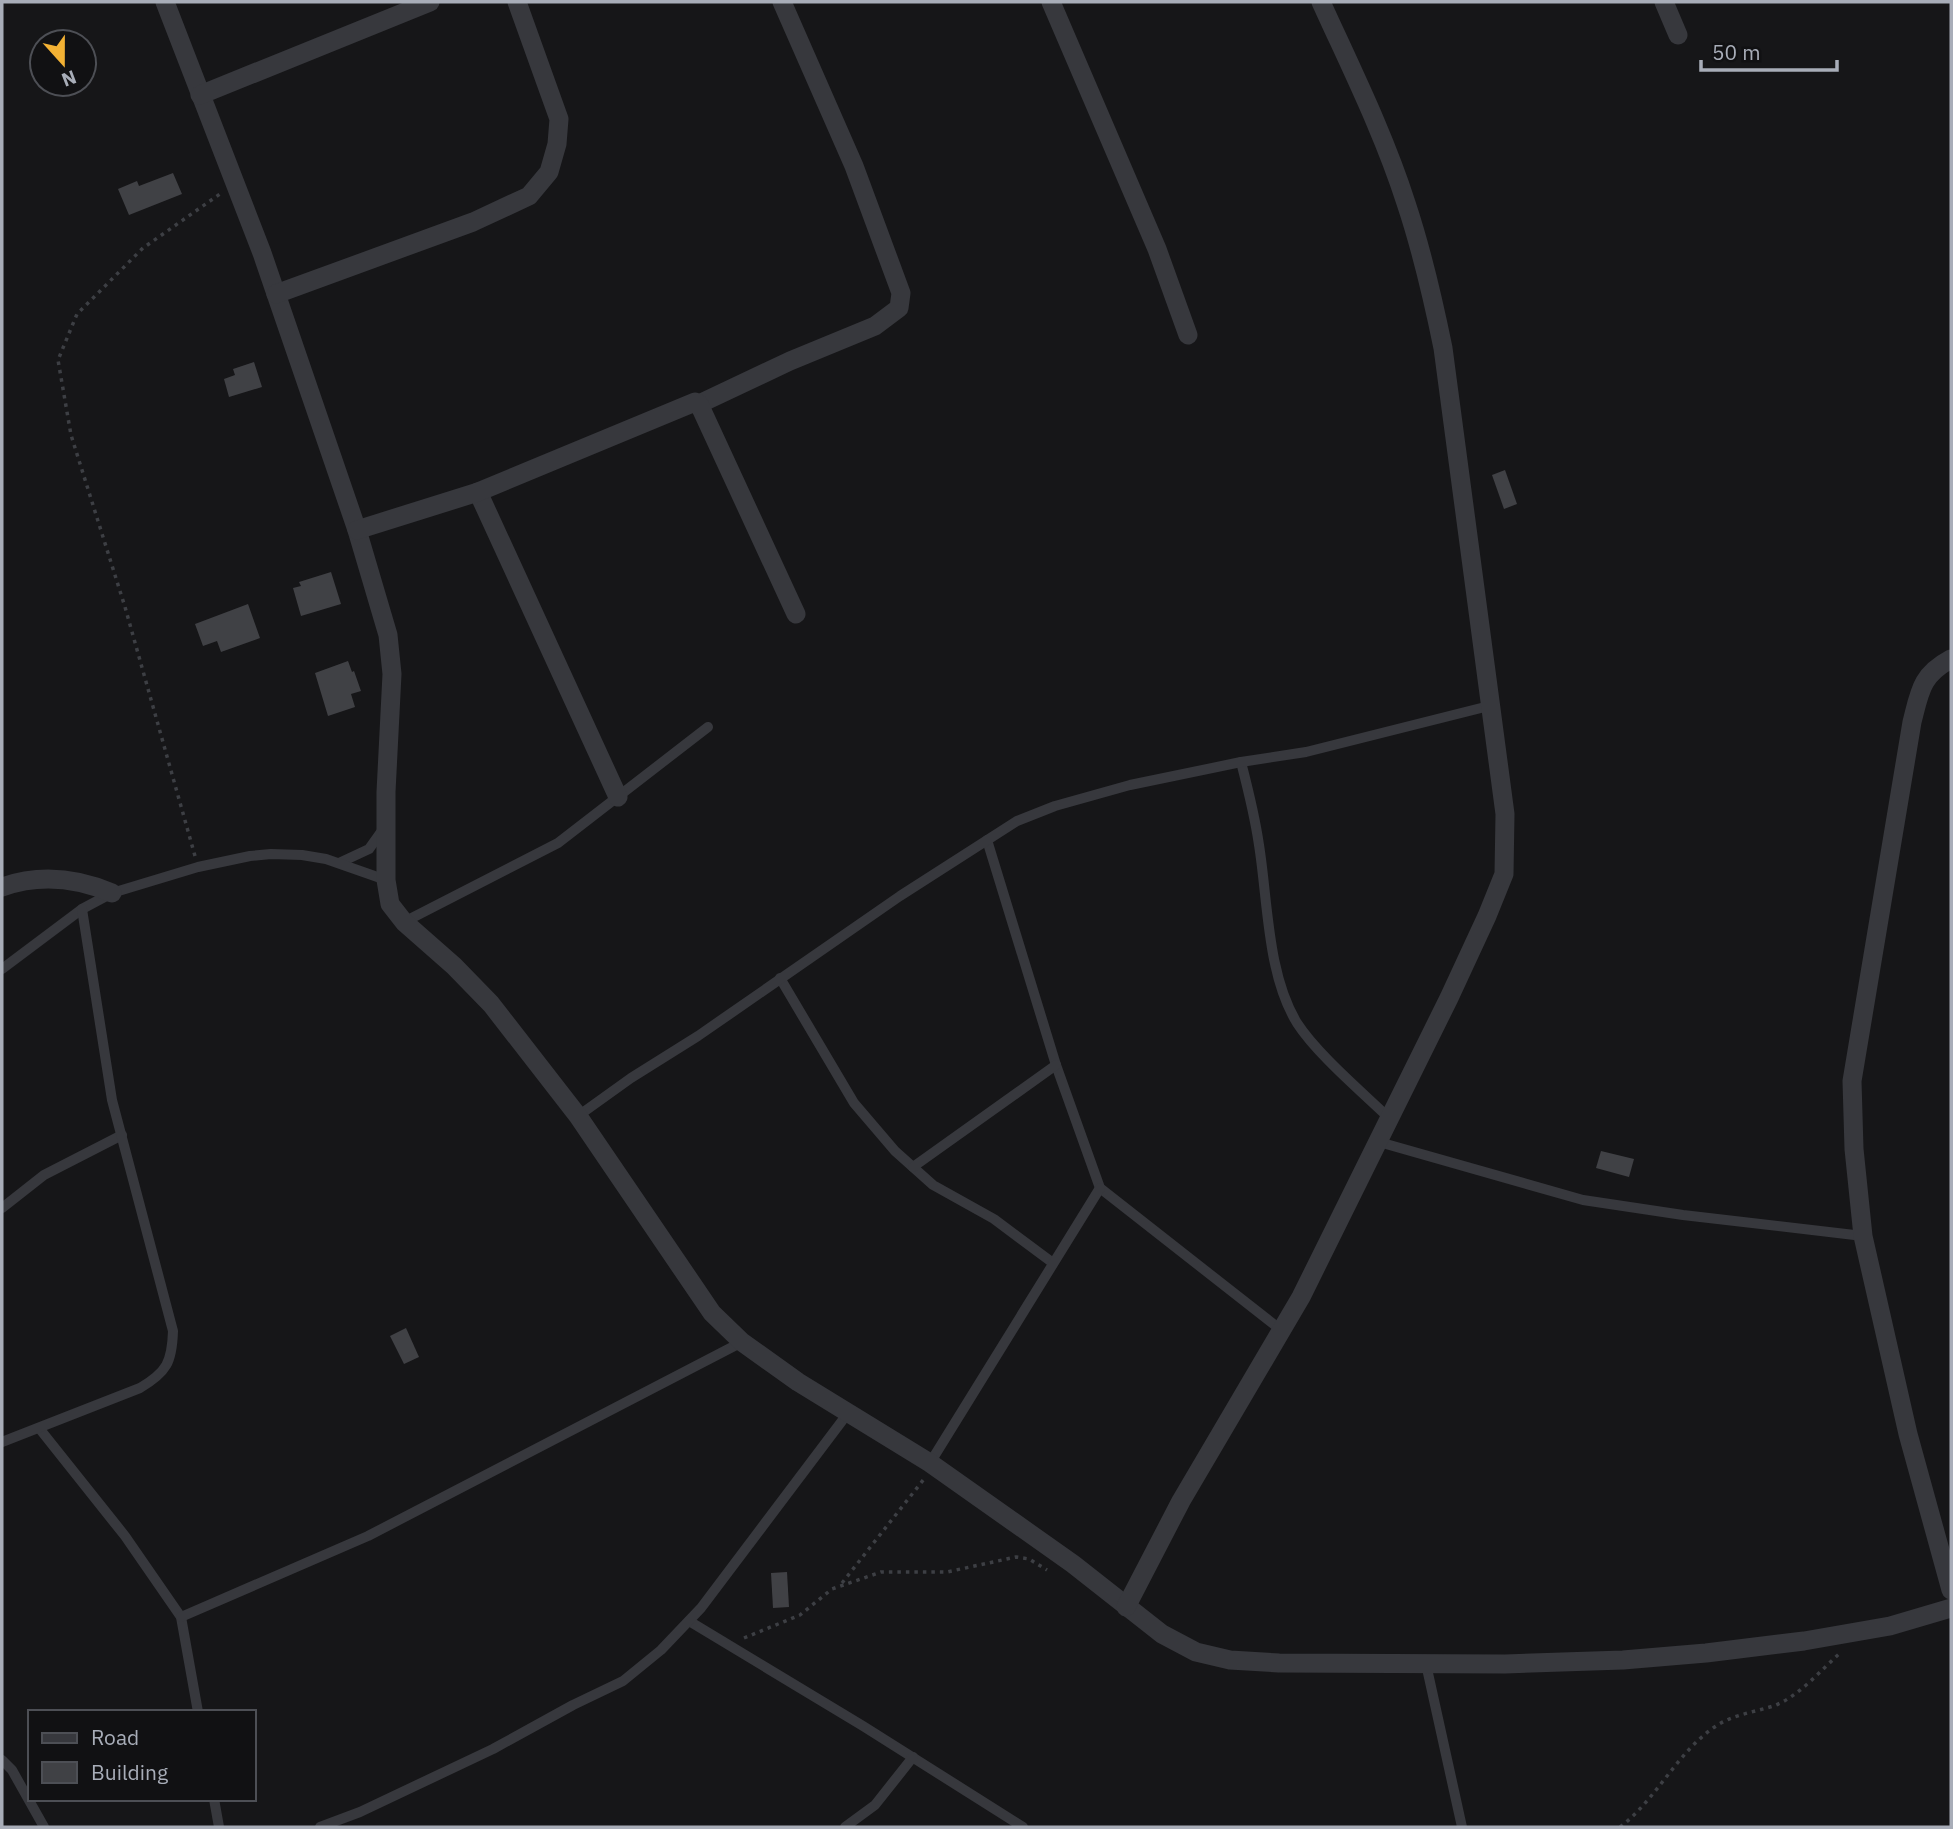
<svg xmlns="http://www.w3.org/2000/svg" width="1953" height="1829" viewBox="0 0 1953 1829" font-family="'IBM Plex Sans',sans-serif">
<style>
.building{fill:#404145}
.lines{fill:none;stroke-linecap:round;stroke-linejoin:round}
.path{stroke:#3d3f44;stroke-width:3.5;stroke-dasharray:3.5 5;stroke-linecap:butt}
.lane{stroke:#37383d;stroke-width:10}
.street{stroke:#37383d;stroke-width:19}
</style>
<rect width="100%" height="100%" fill="#161618"/>
<!-- building -->
<g class="building">
<polygon points="173,173 182,194 129,215 118,189 137,181 139,186"/>
<polygon points="254,362 262,387 229,397 224,379 235,375 233,369"/>
<polygon points="1505,470 1517,504 1504,509 1492,475"/>
<polygon points="331,572 341,604 301,616 293,588 301,586 299,582"/>
<polygon points="248,604 260,638 221,652 217,641 203,646 195,624"/>
<polygon points="348,661 352,672 354,671 361,691 351,694 355,707 328,716 315,673"/>
<polygon points="1601,1151 1634,1159 1629,1177 1596,1168"/>
<polygon points="406,1328 419,1357 404,1364 390,1336"/>
<polygon points="787,1572 789,1607 773,1608 771,1573"/>
</g>
<g class="lines">
<!-- path -->
<g class="path">
<polyline points="195,856 125,607 71,435 58,360 77,314 143,248 220,194"/>
<polyline points="842,1583 924,1479"/>
<polyline points="744,1638 800,1615 832,1589 881,1572 947,1572 1016,1557 1029,1559 1047,1570"/>
<path d="M 1620,1827 C 1657,1799 1677,1752 1716,1726 C 1734,1714 1756,1712 1776,1705 C 1800,1695 1820,1671 1839,1654"/>
</g>
<!-- lane -->
<g class="lane">
<path d="M 1241,762 C 1248,789 1255,817 1259,845 C 1268,901 1267,974 1297,1023 C 1317,1054 1362,1092 1390,1119"/>
<polyline points="987,840 1056,1065 1100,1188 1281,1330"/>
<polyline points="339,863 369,849 384,828"/>
<polyline points="404,922 558,843 708,727"/>
<polyline points="2,969 82,909 112,893 198,867 250,856 271,854 302,855 326,859 386,880"/>
<polyline points="780,978 854,1103 895,1151 933,1185 994,1219 1053,1263"/>
<polyline points="578,1116 631,1078 698,1036 900,896 1017,821 1055,806 1130,785 1241,762 1306,752 1489,706"/>
<polyline points="1379,1142 1583,1200 1683,1215 1863,1236"/>
<polyline points="913,1167 1056,1065"/>
<polyline points="2,1208 44,1175 122,1135"/>
<polyline points="39,1428 125,1536 181,1617 198,1712"/>
<path d="M 2,1442 L 140,1388 C 167,1372 172,1362 173,1331 L 112,1100 L 82,909"/>
<polyline points="930,1463 1100,1188"/>
<polyline points="181,1617 368,1536 742,1342"/>
<polyline points="689,1621 863,1726 1023,1827"/>
<polyline points="1426,1664 1462,1827"/>
<polyline points="2,1760 12,1770 44,1827"/>
<polyline points="214,1799 219,1827"/>
<polyline points="320,1827 360,1812 493,1749 573,1705 623,1681 661,1650 701,1608 848,1413"/>
<polyline points="845,1827 875,1805 913,1757"/>
</g>
<!-- street -->
<g class="street">
<polyline points="165,2 262,253 357,530 388,635 392,674 386,792 386,880 390,904 404,922 454,966 491,1004 578,1116 712,1313 742,1342 798,1382 930,1463 1073,1564 1162,1634 1196,1652 1230,1660 1279,1663 1505,1664 1623,1660 1706,1653 1804,1641 1890,1626 1951,1608"/>
<polyline points="1051,2 1157,249 1188,335"/>
<polyline points="1664,2 1678,35"/>
<polyline points="200,95 430,2"/>
<polyline points="276,294 473,222 529,196 549,172 557,144 559,119 517,2"/>
<polyline points="699,404 790,361 875,326 899,308 901,293 854,166 782,2"/>
<polyline points="478,492 618,797"/>
<polyline points="357,530 478,492 695,402 699,404 796,614"/>
<path d="M 1951,659 C 1921,675 1920,691 1912,722 L 1852,1081 L 1854,1149 L 1863,1236 L 1908,1434 L 1951,1590"/>
<path d="M 2,887 C 39,874 77,878 112,893"/>
<path d="M 1126,1607 L 1181,1501 L 1301,1297 L 1449,998 L 1487,916 L 1504,874 L 1505,814 L 1443,348 C 1433,299 1422,251 1406,203 C 1384,134 1351,68 1321,2"/>
</g>
</g>
<!-- border -->
<rect width="1953" height="1829" fill="none" stroke="#a8adb8" stroke-width="7"/>
<!-- legend -->
<rect x="28" y="1710" width="228" height="91" fill="#111113" stroke="#4d4f55" stroke-width="2"/>
<rect x="42" y="1733" width="35" height="10" fill="#37383d" stroke="#4d4f55" stroke-width="2"/>
<text x="91" y="1745" font-size="21" fill="#a8adb8">Road</text>
<rect x="42" y="1762" width="35" height="21" fill="#404145" stroke="#4d4f55" stroke-width="2"/>
<text x="91" y="1780" font-size="21" fill="#a8adb8">Building</text>
<!-- north arrow -->
<g transform="translate(63 63) rotate(159)"><circle r="33" fill="#111113" stroke="#4d4f55" stroke-width="2"/>
<path d="M0-5L12 26L0 18L-12 26Z" fill="#f2b134"/>
<text y="-10" font-size="19" font-weight="bold" text-anchor="middle" fill="#a8adb8">N</text>
</g>
<!-- scale -->
<path d="M1701 60v10h136v-10" fill="none" stroke="#a8adb8" stroke-width="3.5"/>
<text x="1712" y="60" font-size="21" fill="#a8adb8" stroke="#111113" stroke-width="5" paint-order="stroke">50 m</text>
</svg>
